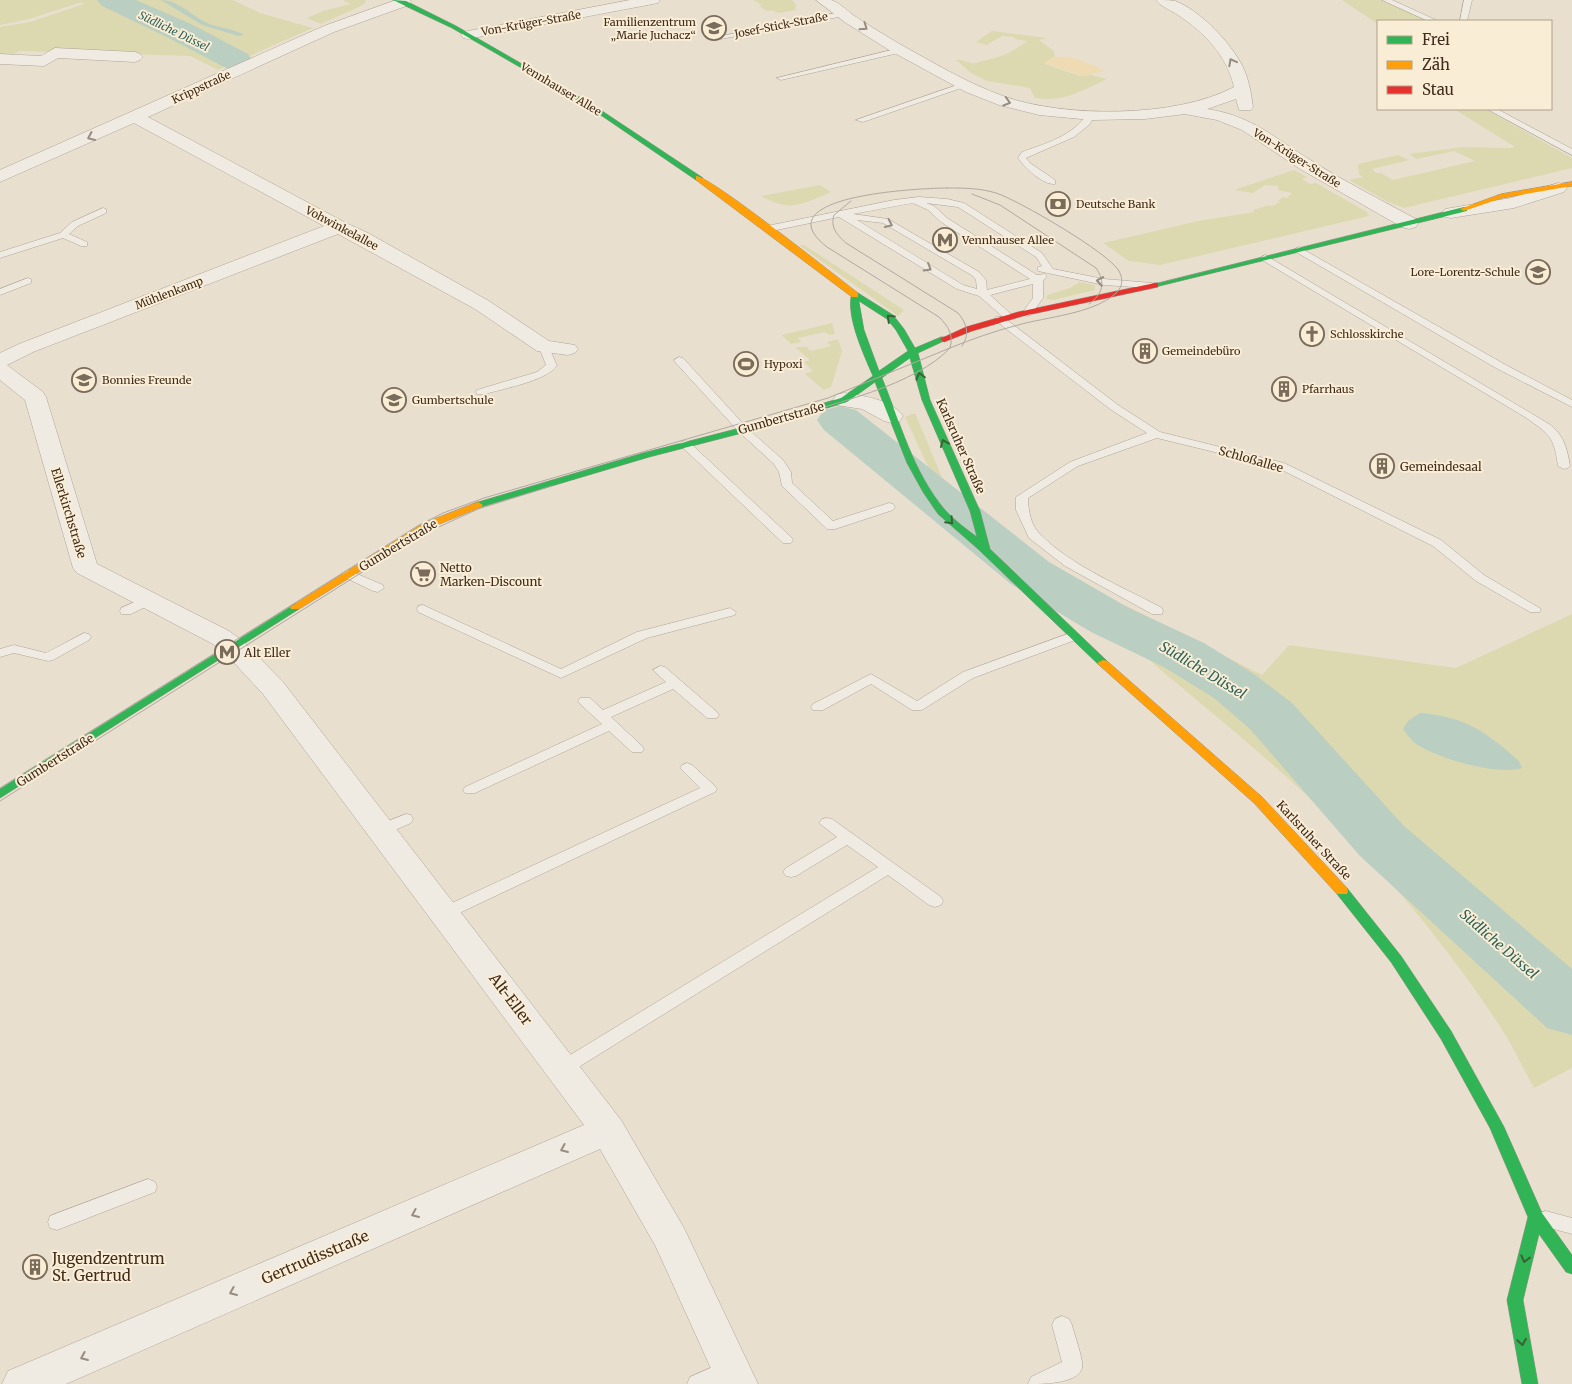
<svg xmlns="http://www.w3.org/2000/svg" width="1572" height="1384" viewBox="0 0 1572 1384" font-family="Merriweather,serif">
<style>
.green{fill:#dcd9b0}
.sand{fill:#eedbb4}
.water{fill:#bacec1}
.lines{fill:none;stroke-linecap:round;stroke-linejoin:round}
.stream{fill:#bacec1;fill-rule:evenodd}
.river{fill:#bacec1;fill-rule:evenodd}
.lane-casing{stroke:#aea497;stroke-width:1}
.street-casing{stroke:#aea497;stroke-width:1}
.fast-casing{stroke:#9e9388;stroke-width:1}
.slow-casing{stroke:#9e9388;stroke-width:1}
.jam-casing{stroke:#9e9388;stroke-width:1}
.lane{fill:#f0ebe2;fill-rule:evenodd}
.street{fill:#f0ebe2;fill-rule:evenodd}
.fast{fill:#30b455;fill-rule:evenodd}
.slow{fill:#ff9f0a;fill-rule:evenodd}
.jam{fill:#e5322d;fill-rule:evenodd}
.tram{stroke:#b0a9a1;stroke-width:1}
.oneway{stroke:#988c80}
.oneway2{stroke:#3a6233}
.labels{text-anchor:middle;dominant-baseline:central;stroke-width:4;stroke-linejoin:round;paint-order:stroke}
.far-poi-label{font-size:11px;fill:#402c1d;stroke:#faedd5;text-anchor:start}
.far-street-label{font-size:11px;fill:#402c1d;stroke:#faedd5}
.far-water-label{font-size:11px;font-style:italic;fill:#2a615a;stroke:#faedd5}
.street-label{font-size:12px;fill:#402c1d;stroke:#faedd5}
.poi-label{font-size:12px;fill:#402c1d;stroke:#faedd5;text-anchor:start}
.water-label{font-size:14px;font-style:italic;fill:#2a615a;stroke:#faedd5}
.near-street-label{font-size:15px;fill:#402c1d;stroke:#faedd5}
.near-poi-label{font-size:15px;fill:#402c1d;stroke:#faedd5;text-anchor:start}
</style>
<rect width="100%" height="100%" fill="#e9dfcf"/>
<!-- green -->
<g class="green">
<polygon points="0,0 233,0 260,13 313,28 218,70 190,56 19,51 8,58 0,58 0,27 30,22 84,4 82,2 29,19 0,25"/>
<polygon points="343,0 365,0 366,2 361,6 321,24 307,18 323,11 350,4"/>
<polygon points="753,0 792,0 797,6 795,7 796,10 778,13 772,10 767,11 759,6 762,5"/>
<polygon points="1342,0 1380,0 1428,21 1378,21 1378,24"/>
<path d="M 992,31 L 1047,38 L 1039,40 L 1054,51 L 1055,57 L 1045,64 L 1080,76 L 1091,75 L 1107,79 C 1084,90 1062,103 1035,98 L 1030,88 L 987,81 L 971,73 L 956,60 C 962,59 965,62 971,63 C 974,64 979,62 982,61 C 1004,56 1011,53 1027,41 L 1015,39 L 1015,37 L 1002,36 L 986,45 L 976,42 Z"/>
<polygon points="1454,109 1485,109 1572,158 1572,168 1404,208 1388,202 1349,180 1363,177 1359,174 1358,164 1398,155 1409,160 1372,169 1376,173 1381,173 1393,180 1475,161 1454,151 1417,159 1409,154 1463,147 1510,148 1515,147"/>
<polygon points="1294,170 1307,177 1302,179 1310,184 1316,183 1367,212 1369,216 1160,265 1129,261 1103,243 1198,221 1254,212 1253,210 1269,205 1272,206 1280,202 1278,201 1283,197 1287,198 1292,193 1278,190 1278,186 1265,185 1253,193 1234,190"/>
<path d="M 820,185 L 831,192 C 801,204 792,213 761,196 Z"/>
<polygon points="799,245 804,245 904,310 898,316"/>
<polygon points="1079,282 1095,285 1095,290 1053,300 1046,299 1047,295 1070,288"/>
<polygon points="832,323 835,334 829,335 825,332 798,338 801,342 791,344 782,335"/>
<polygon points="838,339 842,351 831,387 824,390 805,374 813,371 804,362 810,360 795,347 807,347 811,351 831,346 827,342"/>
<polygon points="915,413 941,475 941,477 931,473 905,417"/>
<path d="M 1125,605 L 1262,675 L 1289,645 L 1456,668 L 1572,614 L 1572,1068 L 1534,1088 C 1522,1066 1511,1042 1497,1022 C 1439,934 1368,851 1290,780 C 1236,731 1178,686 1123,637 Z"/>
</g>
<!-- sand -->
<path class="sand" d="M 1053,57 C 1068,55 1091,62 1104,71 L 1083,76 L 1044,63 Z"/>
<!-- water -->
<path class="water" d="M 1420,713 C 1466,717 1485,731 1519,761 L 1522,768 C 1497,776 1437,758 1416,744 C 1411,740 1407,734 1403,729 L 1408,721 Z"/>
<g class="lines">
<!-- stream -->
<g class="stream">
<polygon points="112,0 126,0 114,3"/>
<path d="M 161,0 C 178,0 192,16 207,23 C 218,28 233,28 244,35 L 239,36 L 202,25 Z"/>
</g>
<!-- river -->
<g class="river">
<polygon points="97,0 136,0 191,24 248,54 253,61 248,68 237,71 226,68 169,38 102,6"/>
<polygon points="840,406 856,410 1049,562 1129,608 1204,643 1254,674 1292,703 1404,826 1572,969 1572,1035 1547,1028 1360,856 1250,729 1214,698 1164,667 1091,632 1011,584 824,430 817,420 824,410"/>
</g>
<defs>
<g id="lane">
<polygon points="1382,0 1392,0 1438,21 1428,21"/>
<polygon points="1464,0 1472,0 1467,21 1460,21"/>
<polygon points="841,12 845,14 844,16 721,39 717,37"/>
<polygon points="900,48 904,50 903,52 781,80 777,78"/>
<polygon points="963,83 970,85 863,122 856,120"/>
<polygon points="1487,109 1497,109 1572,149 1572,155"/>
<path d="M 1088,113 L 1095,115 L 1089,125 L 1074,137 L 1026,158 L 1030,163 L 1055,180 L 1055,184 C 1043,185 1025,168 1018,158 L 1022,152 C 1047,143 1073,136 1088,113 Z"/>
<path d="M 919,197 L 947,199 L 964,203 L 1042,253 L 1053,269 L 1104,279 L 1152,283 L 1154,285 L 1149,288 L 1104,285 L 1038,271 L 1038,267 L 1042,266 L 1036,257 L 958,207 L 926,203 L 934,206 L 947,218 L 1037,275 L 1045,274 L 1047,276 L 1043,281 L 1043,298 L 1031,315 L 1027,316 L 1022,313 L 1033,298 L 1033,284 L 990,295 L 1014,317 L 1007,320 L 1118,405 L 1160,432 L 1284,463 L 1441,540 L 1484,575 L 1541,609 L 1540,612 L 1530,612 L 1476,581 L 1433,546 L 1276,467 L 1157,438 L 1078,466 L 1028,498 C 1028,510 1031,526 1040,534 C 1071,566 1123,587 1162,608 L 1163,611 L 1162,614 L 1152,614 L 1065,566 L 1029,538 L 1016,510 L 1016,497 L 1070,462 L 1147,433 L 1110,409 L 996,321 L 996,317 L 1003,317 L 979,296 L 957,289 L 839,217 L 767,232 L 762,229 L 767,226 L 894,200 ZM 913,203 L 928,210 L 941,222 L 1030,279 L 987,290 L 986,280 L 979,272 L 888,219 L 853,214 ZM 857,220 L 883,223 L 973,276 L 976,280 L 977,289 L 963,285 Z"/>
<polygon points="103,208 106,209 106,213 78,226 69,234 87,242 87,246 81,246 63,238 0,258 0,252 60,233 72,222"/>
<polygon points="1299,247 1504,364 1572,400 1572,407 1496,368 1296,252 1294,250"/>
<path d="M 1265,255 L 1549,424 C 1564,435 1567,448 1570,466 L 1568,468 L 1564,469 L 1558,466 C 1554,436 1549,434 1525,417 L 1262,260 L 1260,258 Z"/>
<polygon points="28,278 31,279 31,283 0,295 0,289"/>
<path d="M 544,344 L 549,347 L 557,366 C 543,382 505,388 485,394 L 477,394 L 476,392 L 477,390 L 537,372 L 546,365 L 539,347 Z"/>
<polygon points="679,357 683,358 747,428 783,460 791,472 792,483 833,521 889,503 893,504 895,507 893,510 835,529 827,529 782,486 779,472 774,464 739,432 675,362 674,360"/>
<polygon points="685,441 689,442 791,537 793,540 791,543 783,543 681,446 679,444 681,442"/>
<polygon points="348,570 383,585 384,588 378,592 373,591 344,577 342,574"/>
<polygon points="148,596 153,597 154,600 153,603 131,614 121,614 120,611 121,608"/>
<polygon points="423,605 561,669 637,632 730,608 736,612 735,615 647,638 561,678 418,612 417,609 418,606"/>
<polygon points="1073,632 1080,636 1078,639 973,678 922,710 912,710 871,684 823,710 813,710 811,707 813,704 871,674 917,701 963,672"/>
<polygon points="84,633 89,634 91,637 89,640 53,660 48,661 14,653 0,657 0,649 14,645 46,653"/>
<polygon points="660,666 665,667 717,712 719,715 717,718 707,718 673,689 611,717 642,746 644,749 642,752 632,752 609,731 475,793 465,793 463,790 465,787 602,724 580,704 578,701 580,698 590,698 603,710 666,682 653,670"/>
<polygon points="687,763 692,765 715,786 717,789 715,792 451,917 445,919 439,917 437,913 439,909 700,788 680,768 682,765"/>
<polygon points="406,814 411,815 413,819 411,823 386,834 376,834 373,830 376,826"/>
<polygon points="827,818 832,819 941,897 943,901 941,905 935,907 929,905 888,875 569,1073 563,1075 557,1073 554,1068 557,1063 878,867 847,845 796,876 791,877 786,876 783,872 786,868 837,837 819,823 822,819"/>
<polygon points="148,1179 155,1182 157,1187 155,1192 57,1230 50,1228 48,1222 50,1216"/>
<polygon points="1546,1211 1572,1218 1572,1234 1539,1225 1537,1219 1539,1213"/>
<path d="M 1062,1316 L 1069,1319 L 1072,1325 C 1074,1334 1084,1360 1082,1368 C 1078,1384 1041,1384 1028,1384 L 1031,1377 L 1062,1362 L 1052,1325 L 1055,1319 Z"/>
<polygon points="731,1359 738,1362 741,1368 738,1374 718,1384 687,1384 690,1377"/>
</g>
<g id="street">
<polygon points="396,0 410,0 411,2 409,5 334,32 148,117 346,223 368,233 489,301 549,341 575,345 578,349 575,353 568,355 537,351 475,309 338,234 33,352 7,365 43,392 46,397 97,564 229,631 243,641 283,682 621,1120 684,1228 758,1384 718,1384 656,1247 600,1149 66,1384 2,1384 8,1371 584,1125 263,694 225,653 211,643 77,573 73,568 25,400 0,380 0,353 19,344 324,226 134,123 0,182 0,170 324,26"/>
<polygon points="630,0 660,0 658,3 653,4 468,39 463,38 461,35 463,32 468,31"/>
<path d="M 816,0 C 821,0 827,0 831,0 C 838,2 847,10 853,15 C 868,25 883,34 898,43 C 932,62 967,83 1003,96 C 1064,118 1176,118 1234,87 C 1227,56 1205,33 1178,15 C 1171,10 1161,7 1156,0 C 1162,0 1170,0 1175,1 C 1200,10 1231,43 1243,67 C 1249,80 1251,93 1253,107 L 1251,110 L 1239,110 L 1236,99 L 1207,109 C 1253,116 1274,138 1312,161 C 1345,182 1381,200 1416,219 L 1418,223 L 1416,227 L 1409,229 L 1402,227 L 1300,169 L 1242,130 L 1217,120 L 1185,114 L 1145,119 L 1092,120 L 1039,115 L 999,105 L 966,92 L 889,50 L 846,23 Z"/>
<polygon points="55,48 135,52 140,54 143,57 140,60 135,62 58,58 44,66 0,64 0,54 41,56"/>
<polygon points="1558,183 1564,184 1567,188 1564,192 1514,208 1451,218 1445,217 1442,213 1445,209 1511,198"/>
<path d="M 844,393 C 863,396 891,399 903,416 L 900,421 L 892,423 L 884,421 L 862,409 L 836,405 L 833,400 L 836,395 Z"/>
</g>
<g id="fast">
<polygon points="393,0 406,1 456,26 590,103 703,178 696,180 586,105 452,28"/>
<polygon points="1464,207 1467,207 1467,211 1155,287 1151,285"/>
<path d="M 852,293 L 858,293 L 893,315 L 904,329 L 915,348 L 941,337 L 947,337 L 948,339 L 918,353 L 930,400 L 980,511 L 990,549 L 1107,661 L 1109,663 L 1107,665 L 1099,665 L 978,549 L 938,514 L 923,492 L 907,463 L 875,382 L 847,402 L 746,432 L 649,457 L 481,507 L 475,507 L 473,505 L 475,503 L 643,453 L 740,428 L 841,398 L 873,376 C 864,355 845,315 852,293 ZM 859,301 L 887,319 L 896,330 L 908,351 L 879,371 L 864,330 ZM 910,358 L 922,400 L 970,511 L 977,537 C 966,529 954,520 945,510 C 913,472 900,422 882,378 Z"/>
<polygon points="295,604 300,607 299,609 0,798 0,789"/>
<polygon points="1342,887 1347,888 1401,956 1451,1031 1504,1127 1542,1213 1572,1255 1572,1274 1566,1272 1539,1234 1523,1300 1538,1384 1522,1384 1507,1300 1528,1217 1490,1128 1441,1039 1391,962 1337,894 1336,891 1337,888"/>
</g>
<g id="slow">
<path d="M 696,176 C 709,175 838,278 858,293 L 858,297 L 852,297 L 696,180 Z"/>
<polygon points="1572,182 1572,186 1502,198 1464,211 1460,209 1501,194"/>
<polygon points="478,502 483,505 481,507 432,527 299,609 291,609 290,607 424,523"/>
<polygon points="1103,660 1107,661 1262,797 1347,888 1348,891 1347,894 1337,894 1254,803 1099,665 1097,663"/>
</g>
<polygon id="jam" points="1155,283 1158,283 1158,287 1023,316 972,331 944,342 940,339 966,327 1018,312"/>
</defs>
<!-- lane casing -->
<use href="#lane" class="lane-casing"/>
<!-- street casing -->
<use href="#street" class="street-casing"/>
<!-- fast casing -->
<use href="#fast" class="fast-casing"/>
<!-- slow casing -->
<use href="#slow" class="slow-casing"/>
<!-- jam casing -->
<use href="#jam" class="jam-casing"/>
<!-- lane -->
<use href="#lane" class="lane"/>
<!-- street -->
<use href="#street" class="street"/>
<!-- fast -->
<use href="#fast" class="fast"/>
<!-- slow -->
<use href="#slow" class="slow"/>
<!-- jam -->
<use href="#jam" class="jam"/>
<!-- tram -->
<g class="tram">
<path d="M 947,188 C 963,188 980,188 996,193 C 1018,200 1109,253 1119,271 C 1124,280 1122,288 1115,294 C 1092,314 1046,317 1018,325 C 995,331 972,339 950,348 C 954,335 948,326 939,317 L 827,247 C 760,195 923,188 947,188 Z"/>
<path d="M 972,194 L 1000,205 L 1096,268 C 1106,282 1103,294 1089,304"/>
<path d="M 851,201 L 834,215 C 830,227 837,235 846,243 L 958,313 C 967,324 970,334 962,346"/>
<path d="M 785,418 C 833,404 916,385 950,348"/>
<polyline points="0,788 419,525 443,513 484,498 828,398 950,348"/>
<polyline points="0,801 421,535 478,509 552,486"/>
</g>
</g>
<!-- one-way arrows -->
<defs><path id="oneway-chevron" d="M-2-3.5L2.5 0L-2 3.5" fill="none" stroke-width="1.6" stroke-linecap="round" stroke-linejoin="round" transform="scale(1.25)"/></defs>
<g class="oneway">
<use href="#oneway-chevron" transform="translate(864 27) rotate(35)"/>
<use href="#oneway-chevron" transform="translate(1232 62) rotate(-118)"/>
<use href="#oneway-chevron" transform="translate(1007 102) rotate(16)"/>
<use href="#oneway-chevron" transform="translate(91 137) rotate(156)"/>
<use href="#oneway-chevron" transform="translate(889 224) rotate(25)"/>
<use href="#oneway-chevron" transform="translate(928 268) rotate(31)"/>
<use href="#oneway-chevron" transform="translate(1100 281) rotate(-170)"/>
<use href="#oneway-chevron" transform="translate(564 1149) rotate(157)"/>
<use href="#oneway-chevron" transform="translate(415 1214) rotate(157)"/>
<use href="#oneway-chevron" transform="translate(233 1292) rotate(157)"/>
<use href="#oneway-chevron" transform="translate(84 1357) rotate(157)"/>
</g>
<g class="oneway2">
<use href="#oneway-chevron" transform="translate(890 318) rotate(-137)"/>
<use href="#oneway-chevron" transform="translate(920 376) rotate(-105)"/>
<use href="#oneway-chevron" transform="translate(944 443) rotate(-113)"/>
<use href="#oneway-chevron" transform="translate(950 521) rotate(47)"/>
<use href="#oneway-chevron" transform="translate(1525 1259) rotate(104)"/>
<use href="#oneway-chevron" transform="translate(1522 1342) rotate(80)"/>
</g>
<!-- icons -->
<defs>
<symbol id="school-ring" viewBox="-11 -11 22 22"><circle r="9.5" fill="#faedd5" stroke="#7b6b5b" stroke-width="1.5"/><path d="M0-5L7-2L0 1L-7-2ZM-4 1L0 2.5L4 1V4Q0 6-4 4Z" fill="#7b6b5b"/></symbol>
<symbol id="bank-ring" viewBox="-11 -11 22 22"><circle r="9.5" fill="#faedd5" stroke="#7b6b5b" stroke-width="1.5"/><path d="M-6-4H6V4H-6ZM0-2.3a2.3 2.3 0 1 0 0 4.6a2.3 2.3 0 1 0 0-4.6Z" fill="#7b6b5b"/></symbol>
<symbol id="metro-ring" viewBox="-11 -11 22 22"><circle r="9.5" fill="#faedd5" stroke="#7b6b5b" stroke-width="1.5"/><path d="M-5.5 5V-5H-3L0 0L3-5H5.5V5H3V-.5L0 4L-3-.5V5Z" fill="#7b6b5b"/></symbol>
<symbol id="church-ring" viewBox="-11 -11 22 22"><circle r="9.5" fill="#faedd5" stroke="#7b6b5b" stroke-width="1.5"/><path d="M-1.2-6h2.4v3.5h3.3v2.4h-3.3V6h-2.4V-.1h-3.3v-2.4h3.3Z" fill="#7b6b5b"/></symbol>
<symbol id="building-ring" viewBox="-11 -11 22 22"><circle r="9.5" fill="#faedd5" stroke="#7b6b5b" stroke-width="1.5"/><path d="M-4-6H4V6H1V3H-1V6H-4ZM-2.5-4.3h1.7v1.8h-1.7ZM.8-4.3h1.7v1.8H.8ZM-2.5-1h1.7V.8h-1.7ZM.8-1h1.7V.8H.8Z" fill="#7b6b5b"/></symbol>
<symbol id="stadium-ring" viewBox="-11 -11 22 22"><circle r="9.5" fill="#faedd5" stroke="#7b6b5b" stroke-width="1.5"/><path d="M0-5a6.5 5 0 1 0 0 10a6.5 5 0 1 0 0-10ZM-3.5-1.8h7v3.6h-7Z" fill="#7b6b5b"/></symbol>
<symbol id="supermarket-ring" viewBox="-11 -11 22 22"><circle r="9.5" fill="#faedd5" stroke="#7b6b5b" stroke-width="1.5"/><path d="M-6-5.5h2.5l.6 2H6L4.5 2H-2.5L-4.4-4H-6ZM-1.5 3.2a1.3 1.3 0 1 0 .1 0ZM3 3.2a1.3 1.3 0 1 0 .1 0Z" fill="#7b6b5b"/></symbol>
</defs>
<g fill-rule="evenodd">
<use href="#school-ring" x="700" y="14" width="28" height="28"/>
<use href="#bank-ring" x="1044" y="190" width="28" height="28"/>
<use href="#metro-ring" x="931" y="226" width="28" height="28"/>
<use href="#school-ring" x="1524" y="258" width="28" height="28"/>
<use href="#church-ring" x="1298" y="320" width="28" height="28"/>
<use href="#building-ring" x="1131" y="337" width="28" height="28"/>
<use href="#stadium-ring" x="732" y="350" width="28" height="28"/>
<use href="#school-ring" x="70" y="366" width="28" height="28"/>
<use href="#building-ring" x="1270" y="375" width="28" height="28"/>
<use href="#school-ring" x="380" y="386" width="28" height="28"/>
<use href="#building-ring" x="1368" y="452" width="28" height="28"/>
<use href="#supermarket-ring" x="409" y="560" width="28" height="28"/>
<use href="#metro-ring" x="213" y="638" width="28" height="28"/>
<use href="#building-ring" x="21" y="1253" width="28" height="28"/>
</g>
<g class="labels">
<!-- far-poi labels -->
<g class="far-poi-label">
<text x="696" y="22" text-anchor="end">Familienzentrum<tspan x="696" dy="13">„Marie Juchacz“</tspan></text>
<text x="1076" y="204">Deutsche Bank</text>
<text x="962" y="240">Vennhauser Allee</text>
<text x="1520" y="272" text-anchor="end">Lore-Lorentz-Schule</text>
<text x="1330" y="334">Schlosskirche</text>
<text x="1162" y="351">Gemeindebüro</text>
<text x="764" y="364">Hypoxi</text>
<text x="102" y="380">Bonnies Freunde</text>
<text x="1302" y="389">Pfarrhaus</text>
<text x="412" y="400">Gumbertschule</text>
</g>
<!-- far-street labels -->
<g class="far-street-label">
<text transform="translate(531 23) rotate(-10)">Von-Krüger-Straße</text>
<text transform="translate(781 25) rotate(-11)">Josef-Stick-Straße</text>
<text transform="translate(201 87) rotate(-25)">Krippstraße</text>
<text transform="translate(561 89) rotate(31)">Vennhauser Allee</text>
<text transform="translate(1297 158) rotate(32)">Von-Krüger-Straße</text>
<text transform="translate(342 228) rotate(28)">Vohwinkelallee</text>
<text transform="translate(169 293) rotate(-21)">Mühlenkamp</text>
</g>
<!-- far-water labels -->
<g class="far-water-label">
<text transform="translate(174 31) rotate(26)">Südliche Düssel</text>
</g>
<!-- street labels -->
<g class="street-label">
<text transform="translate(781 418) rotate(-16)">Gumbertstraße</text>
<text transform="translate(961 446) rotate(66)">Karlsruher Straße</text>
<text transform="translate(1251 459) rotate(16)">Schloßallee</text>
<text transform="translate(69 513) rotate(73)">Ellerkirchstraße</text>
<text transform="translate(398 545) rotate(-31)">Gumbertstraße</text>
<text transform="translate(55 760) rotate(-32)">Gumbertstraße</text>
<text transform="translate(1314 840) rotate(47)">Karlsruher Straße</text>
</g>
<!-- poi labels -->
<g class="poi-label">
<text x="1400" y="466">Gemeindesaal</text>
<text x="440" y="567">Netto<tspan x="440" dy="14">Marken-Discount</tspan></text>
<text x="244" y="652">Alt Eller</text>
</g>
<!-- water labels -->
<g class="water-label">
<text transform="translate(1203 670) rotate(31)">Südliche Düssel</text>
<text transform="translate(1499 944) rotate(41)">Südliche Düssel</text>
</g>
<!-- near-street labels -->
<g class="near-street-label">
<text transform="translate(511 999) rotate(53)">Alt-Eller</text>
<text transform="translate(315 1257) rotate(-23)">Gertrudisstraße</text>
</g>
<!-- near-poi labels -->
<g class="near-poi-label">
<text x="52" y="1258">Jugendzentrum<tspan x="52" dy="17">St. Gertrud</tspan></text>
</g>
</g>
<!-- legend -->
<rect x="1377" y="20" width="175" height="90" fill="#faedd5" stroke="#b0a08b"/>
<rect x="1387" y="36" width="25" height="8" fill="#30b455" stroke="#b0a08b"/>
<text x="1422" y="45" font-size="15" fill="#402c1d">Frei</text>
<rect x="1387" y="61" width="25" height="8" fill="#ff9f0a" stroke="#b0a08b"/>
<text x="1422" y="70" font-size="15" fill="#402c1d">Zäh</text>
<rect x="1387" y="86" width="25" height="8" fill="#e5322d" stroke="#b0a08b"/>
<text x="1422" y="95" font-size="15" fill="#402c1d">Stau</text>
</svg>
